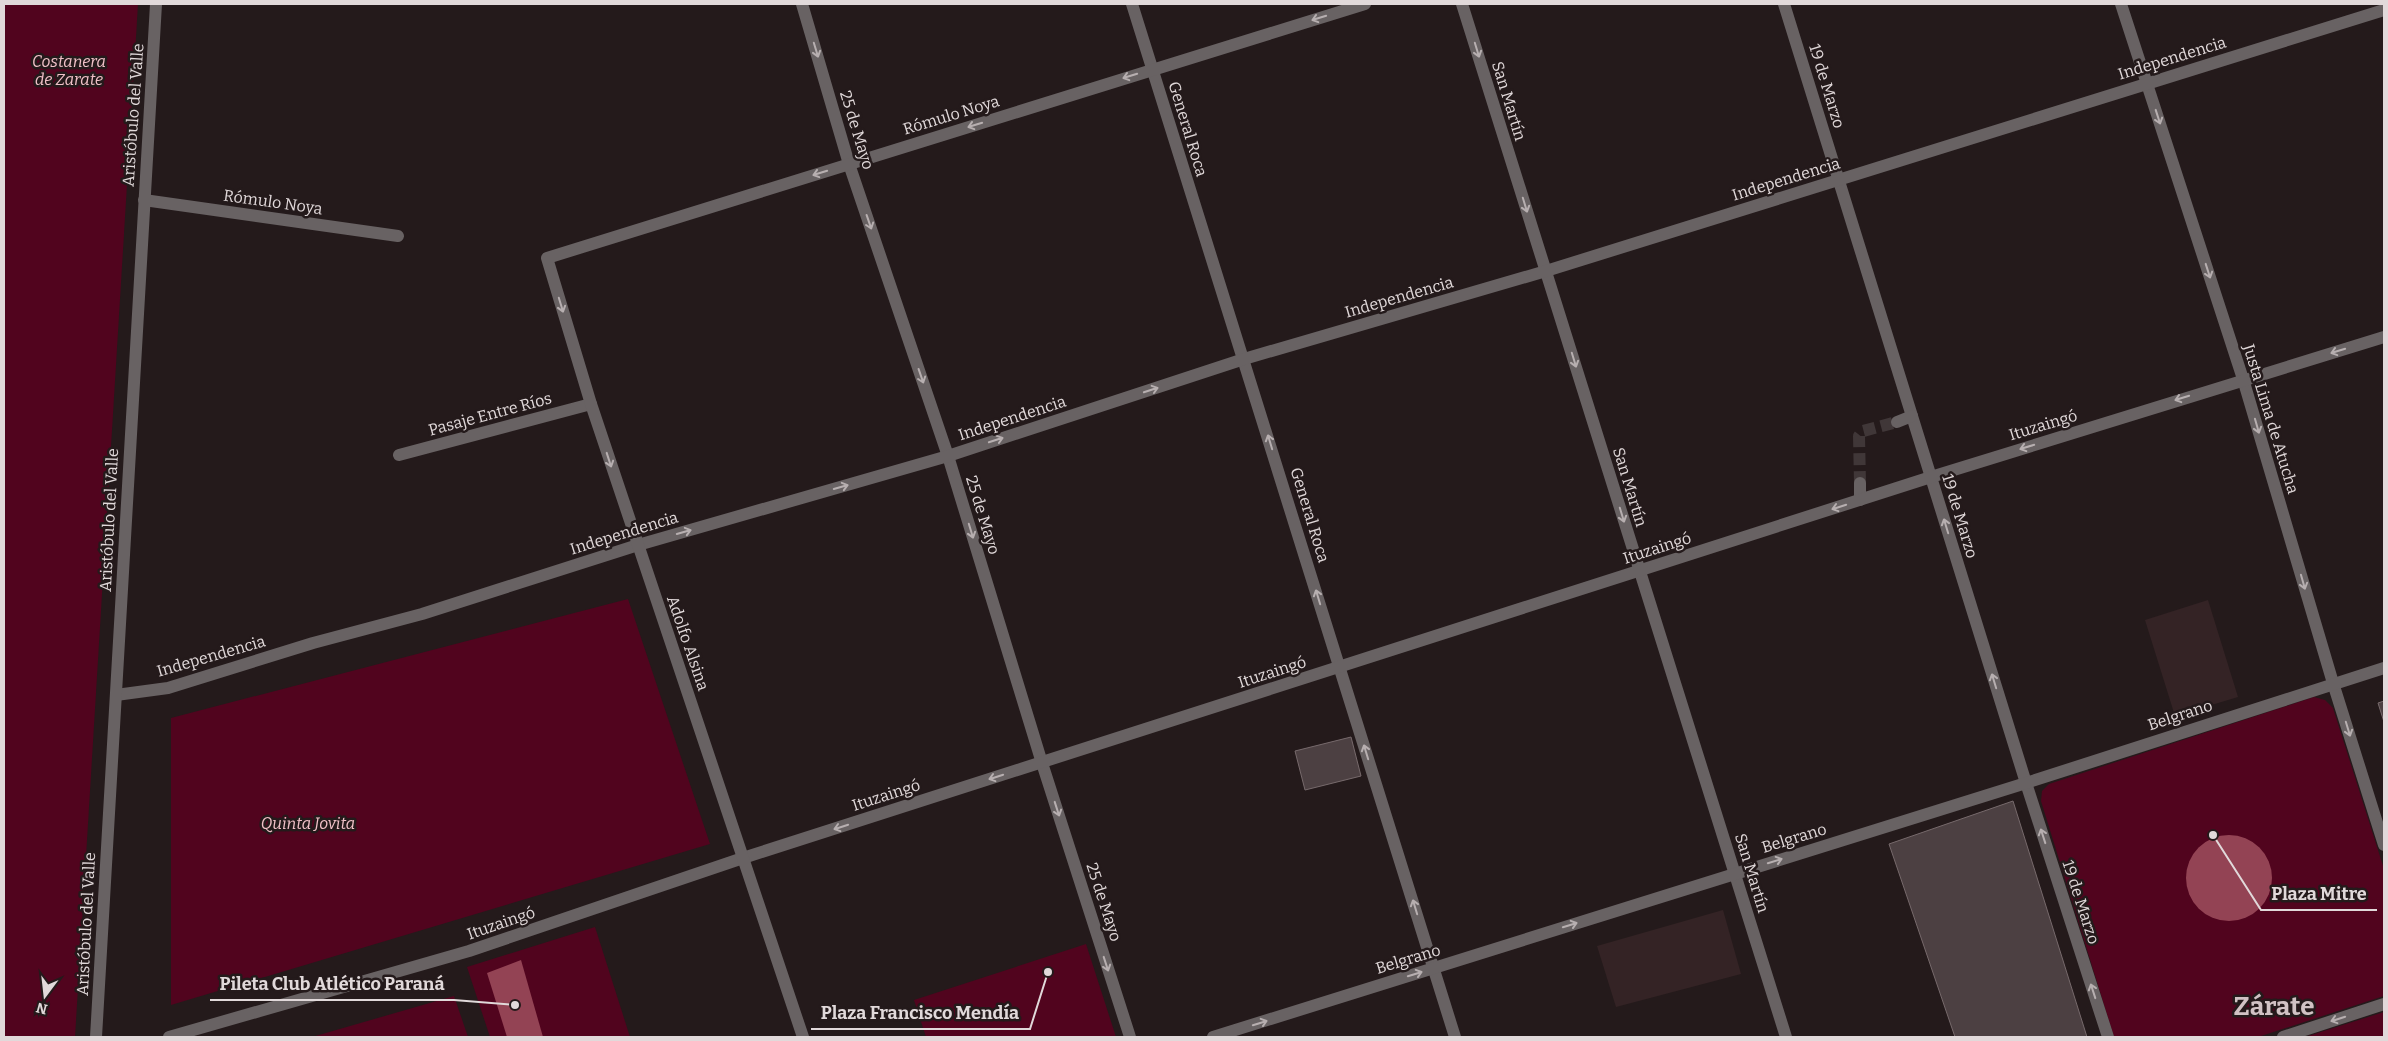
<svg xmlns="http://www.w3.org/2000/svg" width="2388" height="1041" viewBox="0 0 2388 1041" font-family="Bitter,serif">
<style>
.built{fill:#342325}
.green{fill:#51041e}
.water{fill:#934354}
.building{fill:#4c4042;stroke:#776a6c}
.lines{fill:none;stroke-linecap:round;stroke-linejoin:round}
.minor-tunnel{stroke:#403738;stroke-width:12;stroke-dasharray:12 6;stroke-linecap:butt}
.minor{stroke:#686263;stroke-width:12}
.oneway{stroke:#b7afb0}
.labels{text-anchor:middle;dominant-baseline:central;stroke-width:5;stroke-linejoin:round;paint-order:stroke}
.street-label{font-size:16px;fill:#e1d9da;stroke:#241a1b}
.park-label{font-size:16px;font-style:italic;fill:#f1c1c8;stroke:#241a1b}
.town-label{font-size:26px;font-weight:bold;fill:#d1c2c4;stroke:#241a1b}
.leader{fill:none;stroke:#e1d9da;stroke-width:2}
.callout-dot{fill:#e1d9da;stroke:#241a1b;stroke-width:2}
.callout-label{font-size:18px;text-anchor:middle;font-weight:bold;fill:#e1d9da;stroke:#241a1b;stroke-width:5;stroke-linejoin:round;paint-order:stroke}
</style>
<rect width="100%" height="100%" fill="#241a1b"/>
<!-- built -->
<g class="built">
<polygon points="2208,600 2238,697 2175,716 2145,620"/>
<polygon points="1723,910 1741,974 1616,1007 1597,946"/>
</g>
<!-- green -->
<g class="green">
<polygon points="4,4 138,4 75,1037 4,1037"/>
<polygon points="628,599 710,844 171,1005 171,718"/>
<polygon points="2314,697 2325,700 2333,708 2384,869 2384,996 2258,1037 2114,1037 2041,801 2042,791 2049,784"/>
<polygon points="595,927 630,1037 490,1037 467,967"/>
<polygon points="1086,944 1116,1037 926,1037 914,1000"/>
<polygon points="454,996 468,1037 312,1037"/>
<polygon points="2384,1012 2384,1037 2305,1037"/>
</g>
<!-- water -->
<g class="water">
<circle cx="2229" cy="878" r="43"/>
<polygon points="521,960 543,1037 507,1037 487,973"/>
</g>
<!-- building -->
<g class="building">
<polygon points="2384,701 2384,722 2378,703"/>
<polygon points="1351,737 1361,776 1305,790 1295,751"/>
<polygon points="2013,801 2087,1037 1955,1037 1889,844"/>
</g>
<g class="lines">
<!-- minor-tunnel -->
<polyline class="minor-tunnel" points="1860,483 1859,436 1863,431 1897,422"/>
<!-- minor -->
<g class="minor">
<polyline points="802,4 849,164 948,456 1042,763 1130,1037"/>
<polyline points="1132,4 1455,1037"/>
<polyline points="1462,4 1786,1037"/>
<polyline points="1784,4 2026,783 2108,1037"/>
<polyline points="2121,4 2243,379 2333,683 2384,845"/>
<polyline points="144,200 398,236"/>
<polyline points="1897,422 1912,416"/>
<polyline points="399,455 591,404"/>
<polyline points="1860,483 1860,500"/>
<polyline points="116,695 168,688 313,643 422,614 638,545 948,456 1244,359 1546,271 2384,10"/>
<polyline points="96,1037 156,4"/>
<polyline points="169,1037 469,951 743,858 1931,477 2384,337"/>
<polyline points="803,1037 591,404 547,258 1365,4"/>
<polyline points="1213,1037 2026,783 2384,668"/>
<polyline points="2283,1037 2384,1004"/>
</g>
</g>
<!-- one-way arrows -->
<defs><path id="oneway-shaft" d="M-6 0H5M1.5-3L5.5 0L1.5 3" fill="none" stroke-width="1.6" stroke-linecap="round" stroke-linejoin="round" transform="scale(1.25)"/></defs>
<g class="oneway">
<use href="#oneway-shaft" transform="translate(1319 18) rotate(163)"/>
<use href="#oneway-shaft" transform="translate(816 50) rotate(73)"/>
<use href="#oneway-shaft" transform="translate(1477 50) rotate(73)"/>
<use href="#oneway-shaft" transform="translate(1130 76) rotate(163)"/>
<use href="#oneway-shaft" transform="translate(2158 117) rotate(72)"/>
<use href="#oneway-shaft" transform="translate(975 125) rotate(163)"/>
<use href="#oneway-shaft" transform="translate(820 173) rotate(163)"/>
<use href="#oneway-shaft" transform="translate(1525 205) rotate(73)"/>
<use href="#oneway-shaft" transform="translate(869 222) rotate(71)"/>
<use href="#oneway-shaft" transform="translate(2208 271) rotate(72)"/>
<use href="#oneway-shaft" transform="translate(561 305) rotate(73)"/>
<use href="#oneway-shaft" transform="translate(2338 351) rotate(163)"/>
<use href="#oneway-shaft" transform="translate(1574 360) rotate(73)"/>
<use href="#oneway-shaft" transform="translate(921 376) rotate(71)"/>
<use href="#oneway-shaft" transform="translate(1151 390) rotate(-18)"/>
<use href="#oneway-shaft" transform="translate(2182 398) rotate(163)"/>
<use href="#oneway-shaft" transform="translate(2257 426) rotate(74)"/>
<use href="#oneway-shaft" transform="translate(996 440) rotate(-18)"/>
<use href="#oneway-shaft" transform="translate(1270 442) rotate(-107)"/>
<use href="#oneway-shaft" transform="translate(2027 447) rotate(163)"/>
<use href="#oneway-shaft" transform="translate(609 460) rotate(72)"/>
<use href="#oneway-shaft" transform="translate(841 487) rotate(-16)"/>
<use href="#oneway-shaft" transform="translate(1839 507) rotate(162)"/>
<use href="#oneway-shaft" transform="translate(1622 515) rotate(73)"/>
<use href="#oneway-shaft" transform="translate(1946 526) rotate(-107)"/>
<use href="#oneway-shaft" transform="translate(971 531) rotate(73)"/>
<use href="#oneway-shaft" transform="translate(684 532) rotate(-16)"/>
<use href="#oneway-shaft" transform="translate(2303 582) rotate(74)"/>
<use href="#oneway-shaft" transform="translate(1318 597) rotate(-107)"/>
<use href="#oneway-shaft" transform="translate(1994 681) rotate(-107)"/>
<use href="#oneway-shaft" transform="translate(2348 729) rotate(73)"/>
<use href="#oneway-shaft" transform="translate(1366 752) rotate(-107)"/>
<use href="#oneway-shaft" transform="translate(996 777) rotate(162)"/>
<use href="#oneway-shaft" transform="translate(1057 809) rotate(72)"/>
<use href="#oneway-shaft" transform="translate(841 827) rotate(162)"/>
<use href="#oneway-shaft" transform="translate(2043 836) rotate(-108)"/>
<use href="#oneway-shaft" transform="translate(1775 861) rotate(-17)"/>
<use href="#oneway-shaft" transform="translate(1415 907) rotate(-107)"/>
<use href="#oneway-shaft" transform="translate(1570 925) rotate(-17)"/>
<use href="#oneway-shaft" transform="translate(1106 964) rotate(72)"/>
<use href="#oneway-shaft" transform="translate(1415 974) rotate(-17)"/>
<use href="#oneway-shaft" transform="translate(2093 991) rotate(-108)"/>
<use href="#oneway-shaft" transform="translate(2338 1019) rotate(162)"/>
<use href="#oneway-shaft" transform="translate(1260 1023) rotate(-17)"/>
</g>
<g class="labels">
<!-- street labels -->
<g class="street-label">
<text transform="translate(2172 58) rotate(-17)">Independencia</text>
<text transform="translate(1827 86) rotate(73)">19 de Marzo</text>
<text transform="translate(1509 101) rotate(73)">San Martín</text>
<text transform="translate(133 115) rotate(-86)">Aristóbulo del Valle</text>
<text transform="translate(951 115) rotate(-17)">Rómulo Noya</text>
<text transform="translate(1188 129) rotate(73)">General Roca</text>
<text transform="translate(857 130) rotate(73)">25 de Mayo</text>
<text transform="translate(1786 179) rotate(-17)">Independencia</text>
<text transform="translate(273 202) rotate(8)">Rómulo Noya</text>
<text transform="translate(1399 297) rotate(-16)">Independencia</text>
<text transform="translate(490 414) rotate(-15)">Pasaje Entre Ríos</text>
<text transform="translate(1012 418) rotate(-18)">Independencia</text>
<text transform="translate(2271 419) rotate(73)">Justa Lima de Atucha</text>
<text transform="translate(2043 425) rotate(-17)">Ituzaingó</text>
<text transform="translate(1630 487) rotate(73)">San Martín</text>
<text transform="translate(983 515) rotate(73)">25 de Mayo</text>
<text transform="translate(1310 515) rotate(73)">General Roca</text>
<text transform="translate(1960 516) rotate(73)">19 de Marzo</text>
<text transform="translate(109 520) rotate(-87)">Aristóbulo del Valle</text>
<text transform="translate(624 533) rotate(-17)">Independencia</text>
<text transform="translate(1657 548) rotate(-18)">Ituzaingó</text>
<text transform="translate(688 643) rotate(71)">Adolfo Alsina</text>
<text transform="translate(211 656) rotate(-16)">Independencia</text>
<text transform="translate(1272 672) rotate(-18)">Ituzaingó</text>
<text transform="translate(2180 715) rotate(-18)">Belgrano</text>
<text transform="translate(886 795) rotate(-18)">Ituzaingó</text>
<text transform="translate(1794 838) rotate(-17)">Belgrano</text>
<text transform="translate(1752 873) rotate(73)">San Martín</text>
<text transform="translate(1104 902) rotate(72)">25 de Mayo</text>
<text transform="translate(2081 902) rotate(72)">19 de Marzo</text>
<text transform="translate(501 923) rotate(-19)">Ituzaingó</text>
<text transform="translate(86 924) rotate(-87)">Aristóbulo del Valle</text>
<text transform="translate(1408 959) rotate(-17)">Belgrano</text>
</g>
<!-- park labels -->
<g class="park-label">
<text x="69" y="61">Costanera<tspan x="69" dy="18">de Zarate</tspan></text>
<text x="308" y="823">Quinta Jovita</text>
</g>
<!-- town labels -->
<g class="town-label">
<text x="2274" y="1006">Zárate</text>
</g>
</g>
<!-- callouts -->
<path class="leader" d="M2213 835L2261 910H2377M515 1005L454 1000H210M1048 972L1030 1029H811"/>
<g class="callout-dot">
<circle cx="2213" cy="835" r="5"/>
<circle cx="515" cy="1005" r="5"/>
<circle cx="1048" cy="972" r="5"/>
</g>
<g class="callout-label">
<text x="2319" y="900">Plaza Mitre</text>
<text x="332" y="990">Pileta Club Atlético Paraná</text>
<text x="920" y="1019">Plaza Francisco Mendía</text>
</g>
<!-- border -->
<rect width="2388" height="1041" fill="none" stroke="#e1d9da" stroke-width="10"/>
<!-- north arrow -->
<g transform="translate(45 996) rotate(195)" stroke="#241a1b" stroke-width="4" paint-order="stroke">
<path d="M0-4L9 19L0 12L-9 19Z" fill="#e1d9da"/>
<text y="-8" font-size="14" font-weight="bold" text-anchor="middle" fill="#e1d9da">N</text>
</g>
</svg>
